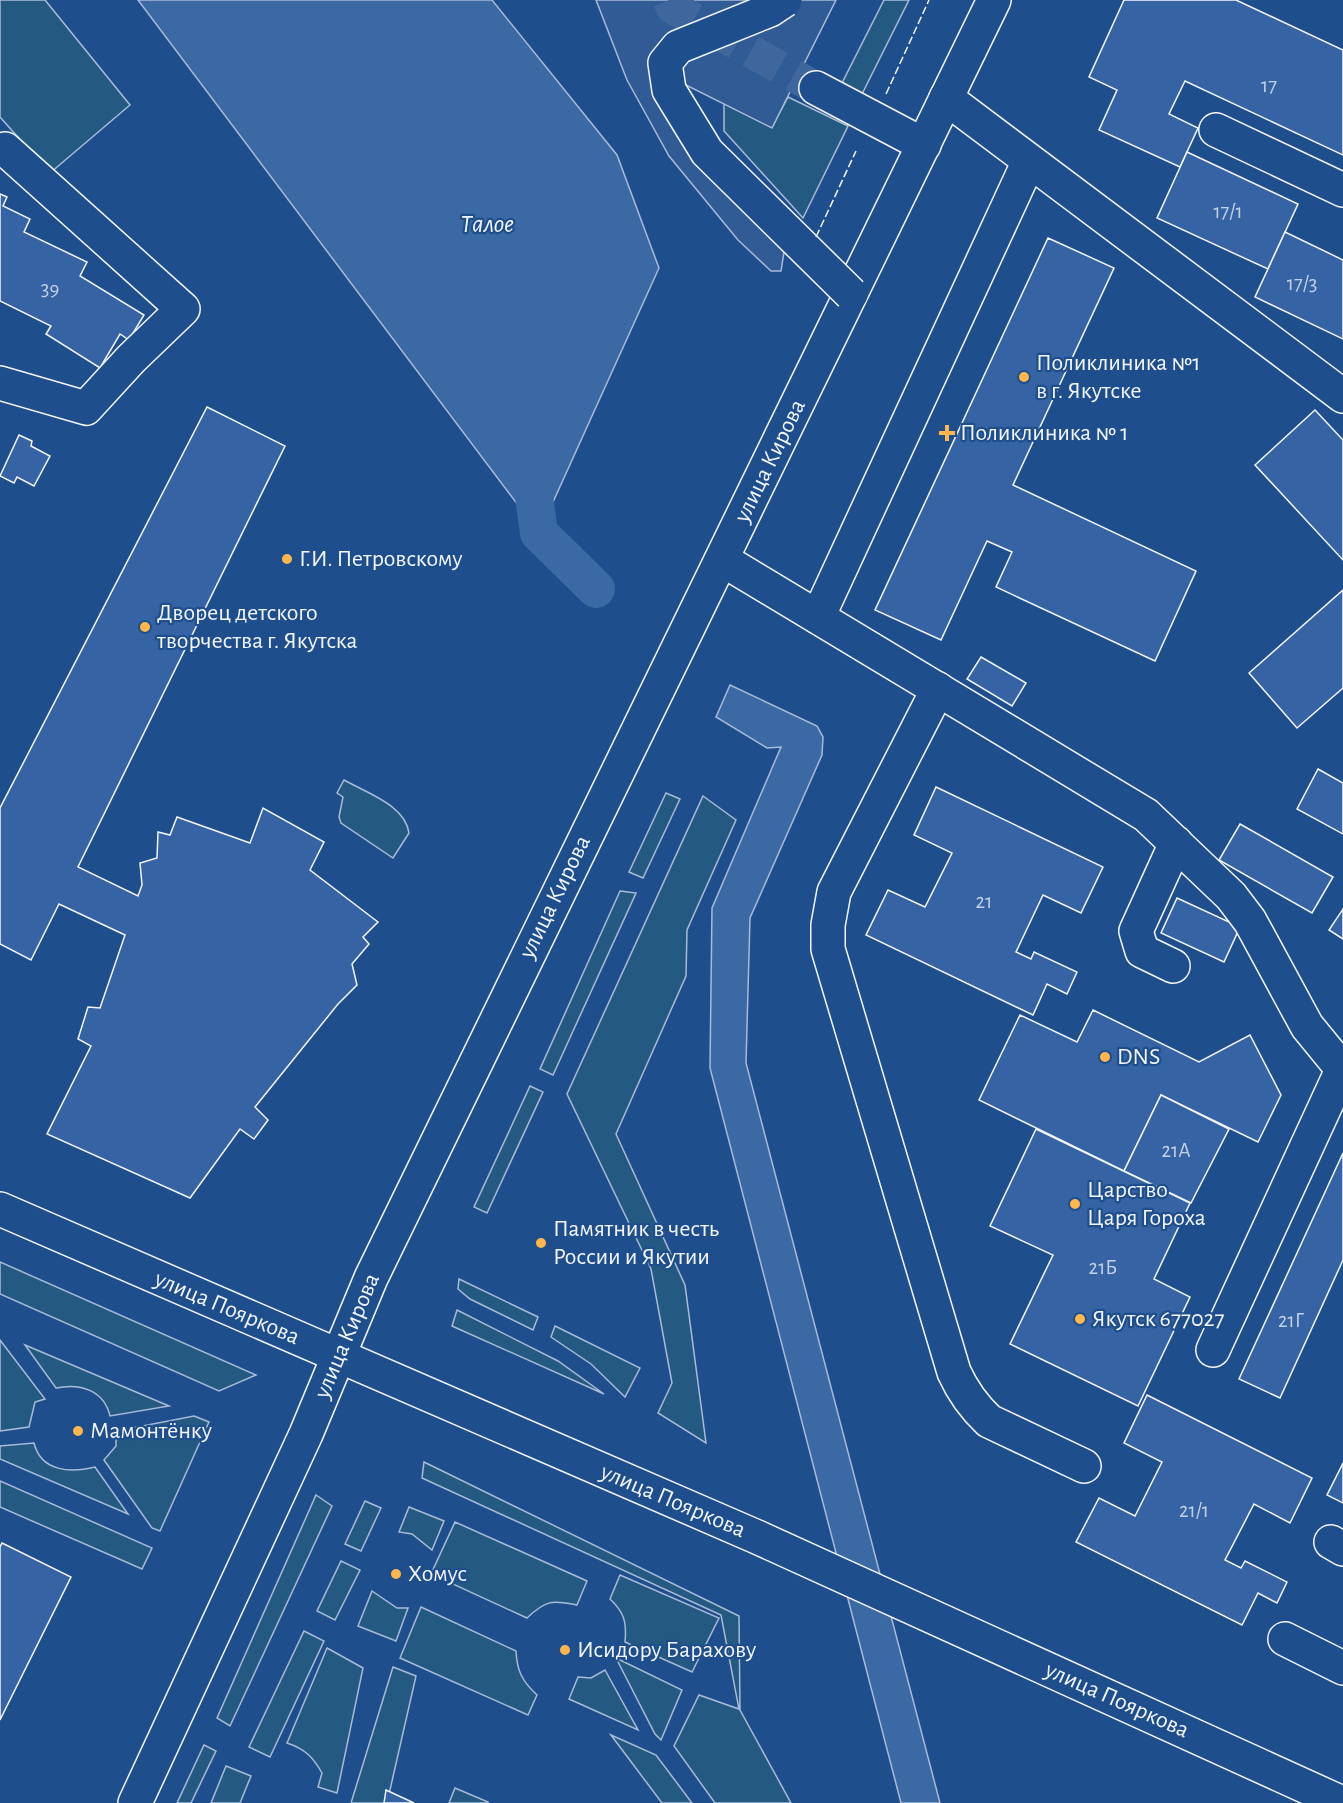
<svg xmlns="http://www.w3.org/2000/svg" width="1343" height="1803" viewBox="0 0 1343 1803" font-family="'Alegreya Sans',sans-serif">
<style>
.green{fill:#245a82;stroke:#a8bbd7;stroke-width:1.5}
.parking{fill:#305b95;stroke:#a8bbd7;stroke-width:1.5}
.water{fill:#3b69a3;stroke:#a8bbd7;stroke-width:1.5}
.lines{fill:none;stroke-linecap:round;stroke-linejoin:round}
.canal{stroke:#3b69a3;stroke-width:38}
.building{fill:#3563a3;stroke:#f2f6ff;stroke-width:1.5}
.minor-tunnel{stroke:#3f679d;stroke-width:33;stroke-dasharray:33 16;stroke-linecap:butt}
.minor-casing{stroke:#f2f6ff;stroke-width:36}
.major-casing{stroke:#f2f6ff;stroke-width:36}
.minor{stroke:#1f4e8c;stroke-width:33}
.major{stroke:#1f4e8c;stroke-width:33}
.minor-bridge-casing{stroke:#f2f6ff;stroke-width:36;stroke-linecap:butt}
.minor-bridge{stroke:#1f4e8c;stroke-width:33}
.fence{stroke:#f2f6ff;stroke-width:1.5;stroke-dasharray:8 3;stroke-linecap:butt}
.poi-dot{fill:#ffb74d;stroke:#1f4e8c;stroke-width:2}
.labels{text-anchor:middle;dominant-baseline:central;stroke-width:4.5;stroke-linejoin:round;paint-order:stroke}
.number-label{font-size:21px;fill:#c3d1e8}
.poi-label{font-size:24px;fill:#f2f6ff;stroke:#1f4e8c;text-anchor:start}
.street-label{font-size:24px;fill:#f2f6ff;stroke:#1f4e8c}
.water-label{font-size:26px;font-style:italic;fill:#f2f6ff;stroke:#1f4e8c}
</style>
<rect width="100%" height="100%" fill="#1f4e8c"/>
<!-- green -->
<g class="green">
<polygon points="0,0 45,0 130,105 50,173 0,117"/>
<polygon points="884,0 909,0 859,100 839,89"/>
<polygon points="788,97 848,126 803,218 724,131 724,102 772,127"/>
<path d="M 344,780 C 367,793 405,805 409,833 L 393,858 L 341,823 L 339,817 L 343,797 L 337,793 Z"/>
<polygon points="666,793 680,799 643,878 629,872"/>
<polygon points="703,796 736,820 687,930 686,976 616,1134 685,1285 706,1443 658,1413 672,1383 651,1269 567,1094"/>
<polygon points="620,891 636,893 553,1075 540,1069"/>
<polygon points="530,1086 543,1092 487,1213 474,1207"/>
<polygon points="0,1262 256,1375 219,1391 0,1294"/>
<polygon points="459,1279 538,1317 533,1330 470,1299 458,1289"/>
<polygon points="457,1310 558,1361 604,1394 452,1326"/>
<polygon points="555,1326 640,1368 625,1397 591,1364 551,1337"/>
<polygon points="0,1340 45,1399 35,1402 29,1427 0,1431"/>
<path d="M 25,1345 L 169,1406 L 110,1416 C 104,1390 80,1383 56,1388 Z"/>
<polygon points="194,1416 209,1422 160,1531 152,1528 104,1460 116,1446 116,1431"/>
<path d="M 34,1443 C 41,1472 71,1473 95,1467 L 128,1514 L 0,1459 L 0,1446 Z"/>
<polygon points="424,1462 739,1616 740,1710 791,1803 715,1803 674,1746 699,1695 739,1709 721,1615 422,1478"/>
<polygon points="0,1481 152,1548 142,1569 0,1507"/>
<polygon points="316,1495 332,1506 230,1726 217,1718"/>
<polygon points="365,1501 381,1508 361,1551 345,1544"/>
<polygon points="409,1507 444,1521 432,1550 412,1534 399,1532"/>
<path d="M 455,1522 L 587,1581 L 577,1605 C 552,1600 546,1600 527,1618 L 431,1574 Z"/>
<polygon points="341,1561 360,1570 335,1620 317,1611"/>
<path d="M 620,1575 L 719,1618 L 692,1672 L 625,1642 C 627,1622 624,1612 610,1599 Z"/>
<polygon points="372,1591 397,1608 408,1608 396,1641 358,1626"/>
<path d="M 421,1607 L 516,1651 C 517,1671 522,1681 537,1695 L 528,1715 L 400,1658 Z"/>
<polygon points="304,1631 324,1641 270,1757 249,1747"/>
<path d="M 327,1648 L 363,1668 L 337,1793 L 318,1787 L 322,1773 C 313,1757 305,1749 287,1743 Z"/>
<polygon points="616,1658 682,1690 661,1740 655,1734"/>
<polygon points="393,1667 416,1676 387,1803 351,1803"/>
<polygon points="605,1670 638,1730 569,1699 578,1677 591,1678"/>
<polygon points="611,1735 656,1755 692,1803 662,1803"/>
<polygon points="204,1745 216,1751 191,1803 177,1803"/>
<polygon points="226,1766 251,1776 240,1803 211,1803"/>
<polygon points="455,1788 488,1802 487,1803 449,1803"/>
</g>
<!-- parking -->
<polygon class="parking" points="596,0 836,0 772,128 660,72 777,236 784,252 781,271 771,271 738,240 669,156 627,80"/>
<!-- water -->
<g class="water">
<polygon points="138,0 492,0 617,155 659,268 539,533"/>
<polygon points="730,685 817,726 823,737 822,755 750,918 746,1063 940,1803 901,1803 710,1068 712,908 781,747 767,748 716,717"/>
</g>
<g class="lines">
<!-- canal -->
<polyline class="canal" points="532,482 539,533 596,589"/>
</g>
<!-- building -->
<g class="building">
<polygon points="1124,0 1236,0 1343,50 1343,155 1185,81 1169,114 1198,128 1180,167 1099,130 1117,90 1089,77"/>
<polygon points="1187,152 1298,204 1268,269 1157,218"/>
<polygon points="0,194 7,197 3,206 30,219 24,232 87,262 80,276 144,315 129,340 120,334 100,368 46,334 51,326 0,301"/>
<polygon points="1285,232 1343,260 1343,339 1255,297"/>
<polygon points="1048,238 1114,268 1013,485 1196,571 1155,661 996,587 1012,552 987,541 941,640 875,610"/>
<polygon points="207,407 285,446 78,867 138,896 142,885 140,863 157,858 158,832 170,835 177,817 250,843 263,808 324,842 310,870 378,922 363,937 369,944 352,964 357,985 338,1004 255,1107 268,1120 254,1139 240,1129 190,1198 47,1134 91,1046 78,1039 88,1007 100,1008 125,935 59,904 31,960 0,944 0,808"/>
<polygon points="1315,410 1343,440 1343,560 1255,465"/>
<polygon points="19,435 32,441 31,446 50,456 34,486 17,477 14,483 0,476"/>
<polygon points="1343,590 1343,688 1297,728 1249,673"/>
<polygon points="981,657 1026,683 1012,706 967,679"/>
<polygon points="1318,769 1343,783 1343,834 1297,809"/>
<polygon points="936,787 1103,867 1081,913 1043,895 1016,952 1031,959 1034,952 1077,972 1067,994 1047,984 1033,1015 866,935 888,890 925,907 952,853 914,835"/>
<polygon points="1240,824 1333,877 1312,913 1219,860"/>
<polygon points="1177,898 1240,927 1224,962 1161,933"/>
<polygon points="1343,909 1343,939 1329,930"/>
<polygon points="1093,1010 1199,1062 1250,1035 1281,1095 1258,1142 1161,1095 1124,1171 979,1100 1020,1015 1077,1042"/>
<polygon points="1161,1095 1229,1129 1191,1203 1124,1171"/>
<polygon points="1036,1129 1190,1203 1154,1279 1190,1297 1138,1406 1010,1344 1053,1255 990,1226"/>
<polygon points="1343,1153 1343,1260 1280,1398 1239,1379"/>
<polygon points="1147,1395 1312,1478 1290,1523 1254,1504 1225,1560 1241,1568 1245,1561 1287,1582 1277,1603 1258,1593 1242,1625 1076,1542 1099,1498 1135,1516 1162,1462 1124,1443"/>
<polygon points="1343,1463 1343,1503 1327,1495"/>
<polygon points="2,1543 71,1577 0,1720 0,1547"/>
<polygon points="386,1790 414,1803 384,1803"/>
</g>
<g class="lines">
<!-- minor-tunnel -->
<polyline class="minor-tunnel" points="669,0 672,7 816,88"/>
<defs>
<g id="minor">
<polyline points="816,88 924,145"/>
<polyline points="946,98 1343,396"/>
<polyline points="1216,130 1343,190"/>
<polyline points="0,383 86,408 131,359 183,309 5,149"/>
<polyline points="723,560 1146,815 1231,896 1250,921 1307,1026 1343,1070"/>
<polyline points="818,617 1029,161"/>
<path d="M 938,689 L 834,892 L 828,925 L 828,949 L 954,1372 C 963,1392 973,1406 989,1421 L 1084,1466"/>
<polyline points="1173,966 1142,951 1136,931 1176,843"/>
<polyline points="1213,1350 1342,1070"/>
<polyline points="1331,1542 1343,1549"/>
<polyline points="1285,1639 1343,1668"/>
</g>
<g id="major">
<polyline points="0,1209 757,1537 1342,1803"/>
<polyline points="135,1803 306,1434 371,1278 994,0"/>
</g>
</defs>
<!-- minor casing -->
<use href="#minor" class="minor-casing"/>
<!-- major casing -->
<use href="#major" class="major-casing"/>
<!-- minor -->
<use href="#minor" class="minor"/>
<!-- major -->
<use href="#major" class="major"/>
<defs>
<polyline id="minor-bridge" points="785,0 770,10 678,47 665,63 669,90 707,152 851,294"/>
</defs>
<!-- minor-bridge casing -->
<use href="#minor-bridge" class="minor-bridge-casing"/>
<!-- minor-bridge -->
<use href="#minor-bridge" class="minor-bridge"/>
<!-- fence -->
<g class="fence">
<polyline points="886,94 929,0"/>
<polyline points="816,237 856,151"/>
</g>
</g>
<!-- markers -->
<g class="poi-dot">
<circle cx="1024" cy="377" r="6"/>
<path d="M944 424h6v6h6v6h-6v6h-6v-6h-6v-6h6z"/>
<circle cx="287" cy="559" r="6"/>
<circle cx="145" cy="627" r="6"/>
<circle cx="1105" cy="1057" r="6"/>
<circle cx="1075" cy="1204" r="6"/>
<circle cx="541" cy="1243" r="6"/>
<circle cx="1080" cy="1319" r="6"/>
<circle cx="78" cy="1431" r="6"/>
<circle cx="396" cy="1574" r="6"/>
<circle cx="565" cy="1650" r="6"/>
</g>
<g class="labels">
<!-- number labels -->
<g class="number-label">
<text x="1269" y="85">17</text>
<text x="1228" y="211">17/1</text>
<text x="1302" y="283">17/3</text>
<text x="50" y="288">39</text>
<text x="984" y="901">21</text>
<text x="1176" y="1150">21А</text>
<text x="1103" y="1267">21Б</text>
<text x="1291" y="1320">21Г</text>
<text x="1194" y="1510">21/1</text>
</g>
<!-- poi labels -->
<g class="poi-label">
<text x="1036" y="363">Поликлиника №1<tspan x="1036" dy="28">в г. Якутске</tspan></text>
<text x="960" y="433">Поликлиника № 1</text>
<text x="299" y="559">Г.И. Петровскому</text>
<text x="157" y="613">Дворец детского<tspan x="157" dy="28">творчества г. Якутска</tspan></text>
<text x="1117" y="1057">DNS</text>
<text x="1087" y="1190">Царство<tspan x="1087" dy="28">Царя Гороха</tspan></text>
<text x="553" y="1229">Памятник в честь<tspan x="553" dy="28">России и Якутии</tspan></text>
<text x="1092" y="1319">Якутск 677027</text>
<text x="90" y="1431">Мамонтёнку</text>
<text x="408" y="1574">Хомус</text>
<text x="577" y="1650">Исидору Барахову</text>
</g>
<!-- street labels -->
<g class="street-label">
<text transform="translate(770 461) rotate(-64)">улица Кирова</text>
<text transform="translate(555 897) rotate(-64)">улица Кирова</text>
<text transform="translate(227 1308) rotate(23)">улица Пояркова</text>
<text transform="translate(347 1336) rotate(-67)">улица Кирова</text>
<text transform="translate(673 1501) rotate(23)">улица Пояркова</text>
<text transform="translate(1117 1700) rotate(24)">улица Пояркова</text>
</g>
<!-- water labels -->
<g class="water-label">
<text x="487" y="224">Талое</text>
</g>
</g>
</svg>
